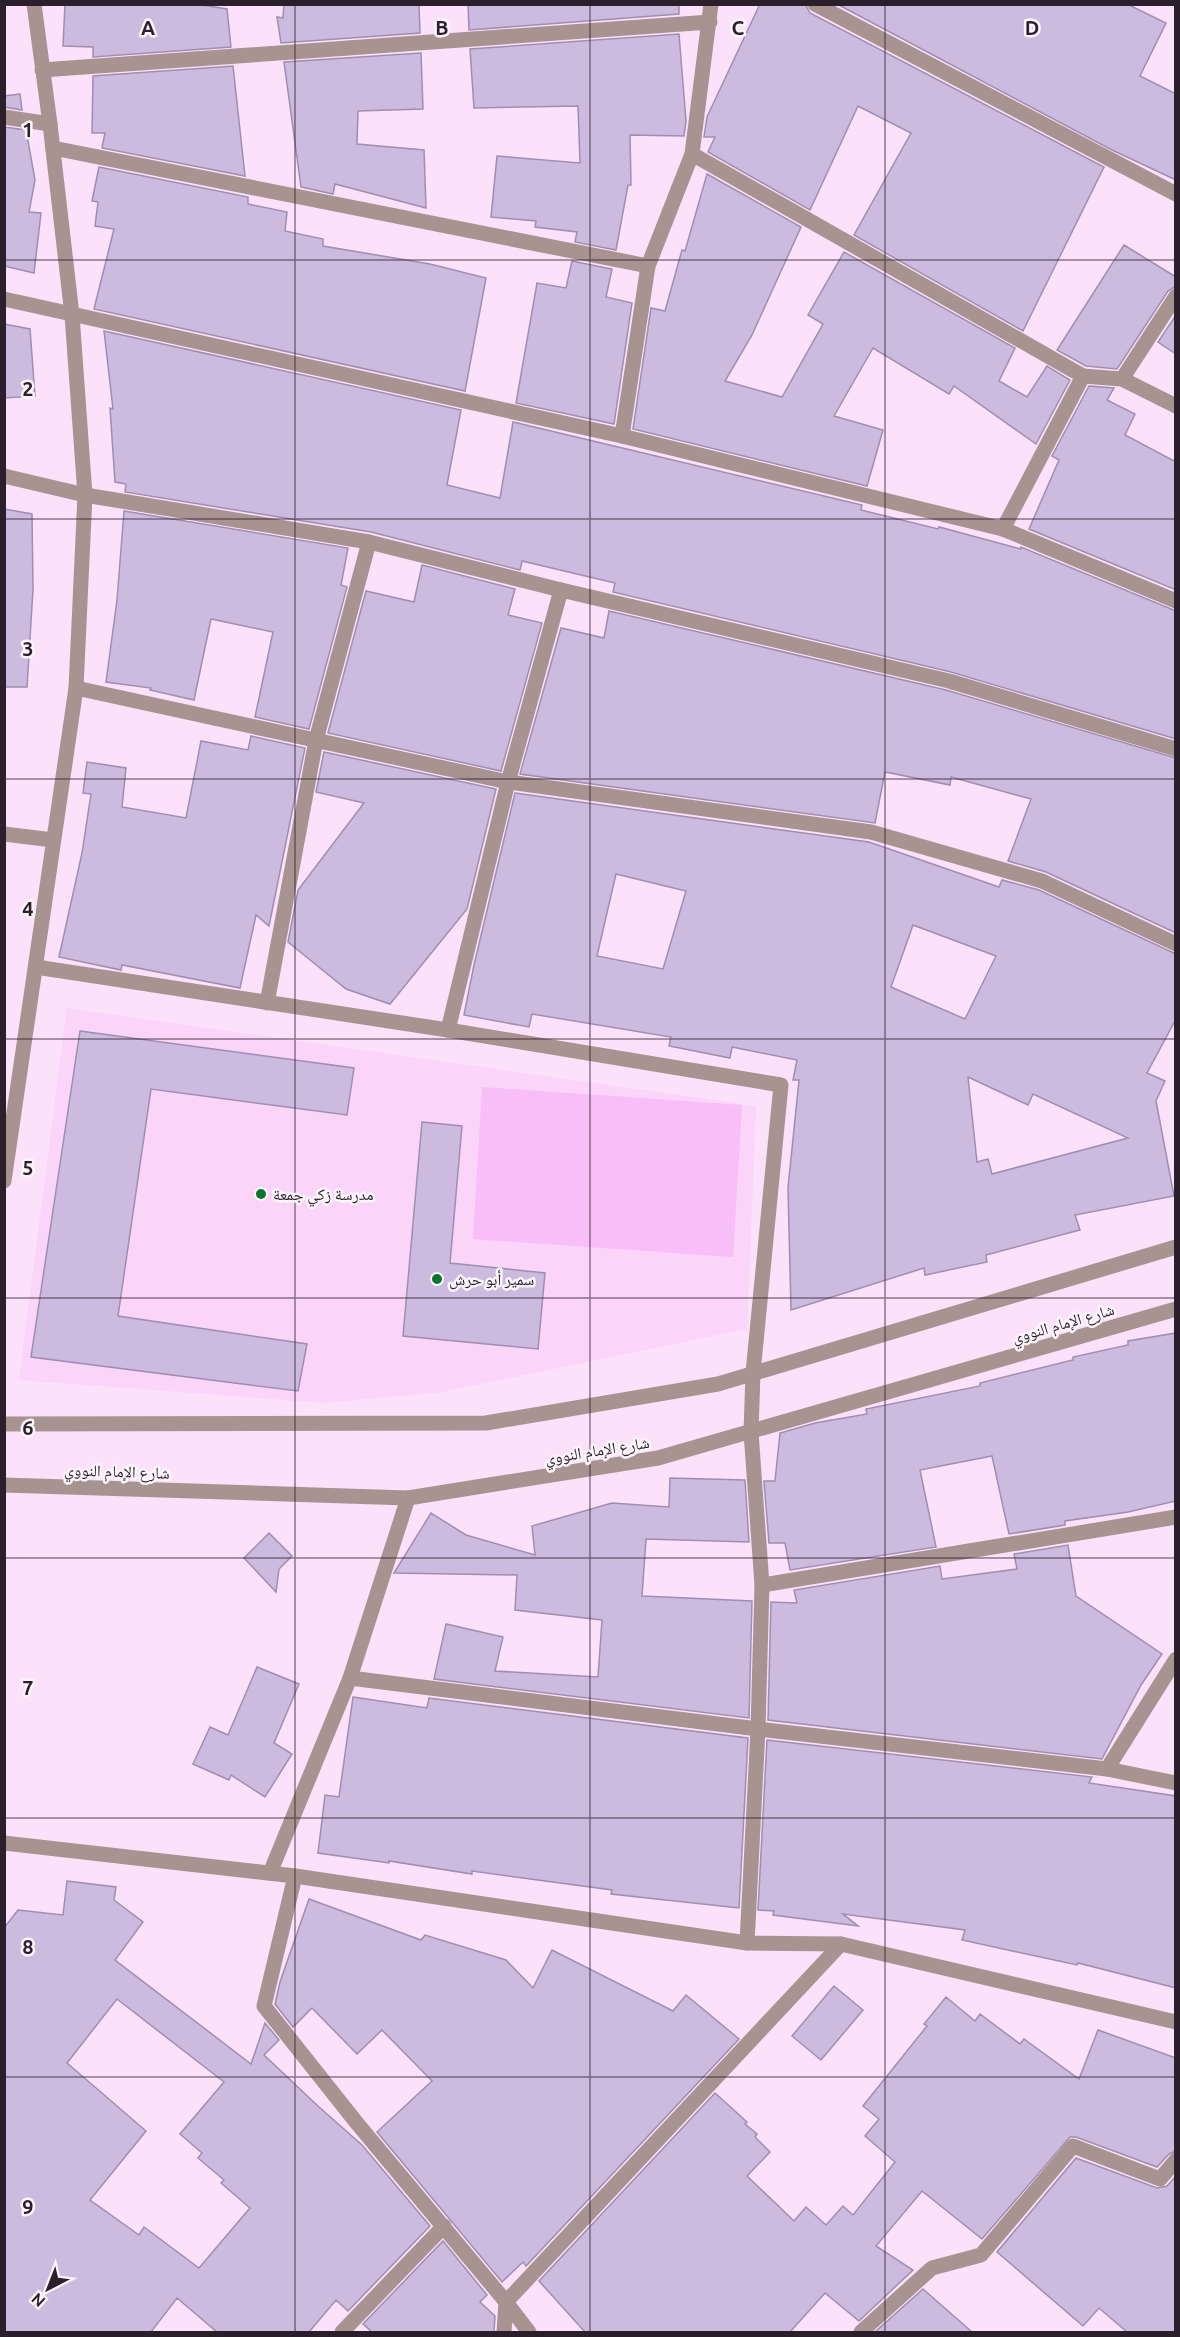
<svg xmlns="http://www.w3.org/2000/svg" width="1180" height="2337" viewBox="0 0 1180 2337" font-family="Ubuntu,'Noto Naskh Arabic',sans-serif">
<style>
.built{fill:#fad4f9}
.green{fill:#f8bef7}
.building{fill:#ccbbdf;stroke:#9f8eb1;stroke-width:1.5;fill-rule:evenodd}
.lines{fill:none;stroke-linecap:round;stroke-linejoin:round}
.minor{stroke:#a79390;stroke-width:15}
.grid{fill:none;stroke:#2b1f2b;stroke-width:1.5;stroke-opacity:0.55}
.poi-dot{fill:#08762a;stroke:#fcf6fc;stroke-width:2}
.labels{text-anchor:middle;dominant-baseline:central;stroke-width:5;stroke-linejoin:round;paint-order:stroke}
.poi-label{font-size:16px;fill:#2b1f2b;stroke:#fcf6fc;text-anchor:start}
.street-label{font-size:16px;fill:#2b1f2b;stroke:#fcf6fc}
.grid-label{font-size:20px;text-anchor:middle;font-weight:bold;fill:#2b1f2b;stroke:#fcf6fc;stroke-width:5;stroke-linejoin:round;paint-order:stroke}
</style>
<rect width="100%" height="100%" fill="#fbe1fa"/>
<!-- built -->
<polygon class="built" points="67,1008 756,1106 747,1329 442,1392 324,1403 19,1380"/>
<!-- green -->
<polygon class="green" points="482,1087 742,1105 733,1257 473,1239"/>
<!-- building -->
<g class="building">
<polygon points="65,4 196,4 227,9 231,47 93,57 93,47 63,46"/>
<polygon points="284,4 419,4 420,33 281,43 277,17 283,18"/>
<polygon points="468,4 679,4 679,14 469,30"/>
<polygon points="760,4 805,4 810,13 1104,167 1023,331 854,235 911,133 858,106 810,210 708,152 715,137 704,137 707,117"/>
<polygon points="837,4 1127,4 1166,23 1140,76 1176,94 1176,180 1112,150"/>
<polygon points="679,34 686,121 684,136 630,135 631,185 628,185 616,250 575,242 577,232 535,227 536,221 491,217 497,156 580,163 578,106 474,108 470,49"/>
<polygon points="421,53 423,109 358,111 357,144 424,150 426,208 335,184 333,194 301,187 284,62"/>
<polygon points="233,66 245,176 102,148 105,133 92,133 93,76"/>
<polygon points="20,94 22,110 4,107 4,96"/>
<polygon points="4,127 26,130 35,180 29,212 41,213 34,273 4,266"/>
<polygon points="99,167 248,197 248,204 287,212 285,231 323,239 323,246 430,264 486,278 465,391 94,309 114,229 95,226 98,202 92,201"/>
<polygon points="707,174 801,227 752,335 725,381 782,397 823,324 808,315 844,252 1015,348 999,381 1027,397 1047,366 1070,380 1036,444 954,386 949,394 873,348 834,416 883,430 867,486 633,429 651,308 665,311 682,250 685,251"/>
<polygon points="1124,245 1176,277 1176,286 1168,291 1117,369 1086,366 1057,350"/>
<polygon points="572,261 612,269 606,297 632,303 614,424 516,403 537,283 566,288"/>
<polygon points="1176,315 1176,354 1158,342"/>
<polygon points="4,324 30,329 35,396 4,398"/>
<polygon points="104,331 461,410 447,485 500,498 513,422 862,505 861,510 938,529 939,527 1021,549 1021,547 1176,611 1176,739 951,672 613,592 615,583 522,561 520,570 371,532 125,492 126,484 115,482 110,408 113,409"/>
<polygon points="1089,386 1114,388 1107,400 1135,414 1125,435 1176,462 1176,590 1029,529 1059,460 1052,456"/>
<polygon points="4,509 32,514 33,589 27,687 4,687"/>
<polygon points="124,511 348,548 341,585 347,587 309,729 255,717 273,632 211,619 194,700 150,690 151,688 106,682 117,600"/>
<polygon points="422,565 515,589 508,615 542,623 501,771 328,733 366,591 414,602"/>
<polygon points="609,611 946,690 1176,758 1176,933 1046,872 1008,861 1031,799 951,777 950,785 885,772 875,823 520,774 561,628 604,638"/>
<polygon points="251,736 305,748 269,926 256,915 240,988 122,965 121,970 59,957 82,853 91,794 83,793 87,762 126,768 122,807 186,818 201,741 248,750"/>
<polygon points="324,752 496,789 467,909 390,1004 346,989 288,942 298,890 364,803 316,792"/>
<path d="M 515,793 L 869,842 L 999,887 L 1002,880 L 1039,890 L 1176,954 L 1176,1019 L 1147,1073 L 1165,1081 L 1156,1101 L 1174,1196 L 1075,1215 L 1080,1230 L 986,1255 L 987,1262 L 925,1275 L 924,1268 L 791,1310 L 788,1188 L 799,1080 L 793,1080 L 797,1060 L 732,1047 L 730,1058 L 669,1046 L 671,1037 L 532,1014 L 529,1027 L 464,1015 L 474,965 ZM 616,874 L 686,891 L 663,969 L 597,956 ZM 913,925 L 996,956 L 965,1019 L 891,987 ZM 968,1077 L 1028,1105 L 1033,1094 L 1128,1138 L 992,1174 L 988,1159 L 977,1162 Z"/>
<polygon points="80,1031 354,1068 347,1115 151,1089 118,1316 307,1344 298,1391 31,1357"/>
<polygon points="422,1122 462,1126 450,1263 545,1273 538,1349 403,1336"/>
<polygon points="1176,1333 1176,1501 1128,1512 1065,1521 1065,1525 1009,1534 992,1456 920,1470 936,1547 790,1570 785,1543 769,1543 764,1481 775,1481 780,1433 815,1423 867,1414 866,1409 980,1386 980,1383 1073,1360 1073,1357 1128,1345 1128,1341"/>
<polygon points="670,1478 745,1480 749,1542 646,1539 642,1596 752,1601 749,1718 434,1679 446,1624 503,1637 495,1671 598,1677 602,1620 515,1610 517,1575 394,1573 431,1513 466,1535 535,1555 532,1526 612,1503 669,1507"/>
<polygon points="269,1533 292,1556 279,1569 276,1592 244,1558"/>
<polygon points="1068,1545 1076,1596 1162,1654 1141,1685 1102,1759 768,1720 771,1602 797,1603 794,1590 940,1566 942,1579 1017,1569 1014,1554"/>
<polygon points="257,1667 299,1684 274,1743 292,1754 265,1797 231,1775 229,1780 193,1764 210,1727 228,1735"/>
<polygon points="353,1697 427,1708 429,1698 748,1738 739,1908 611,1894 612,1890 472,1871 472,1874 389,1861 389,1863 318,1853 325,1795 339,1797"/>
<polygon points="767,1740 1092,1777 1089,1783 1176,1796 1176,1988 1078,1963 1077,1965 962,1940 965,1930 843,1914 858,1926 773,1915 774,1911 758,1910"/>
<path d="M 67,1881 L 116,1887 L 114,1900 L 143,1922 L 115,1960 L 251,2064 L 265,2023 L 279,2040 L 264,2055 L 319,2107 L 362,2145 L 430,2226 L 348,2311 L 336,2300 L 309,2332 L 217,2332 L 177,2298 L 151,2332 L 4,2332 L 4,1928 L 18,1910 L 63,1915 ZM 117,1999 L 224,2082 L 180,2134 L 202,2153 L 198,2158 L 224,2180 L 221,2183 L 250,2208 L 199,2268 L 144,2227 L 139,2235 L 90,2200 L 146,2131 L 67,2063 Z"/>
<polygon points="309,1899 421,1940 425,1935 506,1960 533,1988 552,1950 673,2011 686,1995 739,2039 526,2266 523,2262 502,2282 377,2132 432,2081 382,2030 357,2054 312,2008 293,2027 275,2004 280,1982"/>
<polygon points="834,1986 863,2010 821,2060 792,2036"/>
<polygon points="946,1997 975,2021 980,2014 1020,2044 1024,2039 1079,2079 1098,2030 1176,2058 1176,2151 1169,2154 1157,2167 1076,2137 1070,2137 982,2239 922,2191 876,2246 913,2270 859,2321 825,2293 790,2332 585,2332 539,2281 715,2093 747,2122 745,2124 757,2134 755,2137 770,2152 747,2176 794,2221 806,2207 826,2225 843,2206 853,2215 895,2162 865,2136 879,2119 863,2106 927,2026 924,2024"/>
<polygon points="1076,2158 1157,2188 1167,2186 1176,2176 1176,2332 1127,2332 1099,2308 1083,2326 997,2252"/>
<polygon points="443,2241 487,2295 480,2302 495,2316 494,2332 372,2332 363,2324"/>
<polygon points="923,2289 972,2332 875,2332"/>
</g>
<g class="lines">
<!-- minor -->
<g class="minor">
<polyline points="815,4 1176,194"/>
<polyline points="42,70 710,22"/>
<polyline points="4,117 50,124"/>
<polyline points="53,148 648,266"/>
<polyline points="692,154 1083,376 1122,379 1176,406"/>
<polyline points="4,299 622,436 1003,529 1176,601"/>
<polyline points="1122,379 1176,296"/>
<polyline points="622,436 648,266 692,154 711,4"/>
<polyline points="4,476 85,495 369,542 561,590 949,681 1176,749"/>
<polyline points="1003,529 1083,376"/>
<polyline points="76,688 508,782 871,832 1042,881 1176,944"/>
<polyline points="4,834 53,840"/>
<polyline points="36,967 448,1030 781,1085 753,1373 751,1432 762,1585 758,1729 747,1943"/>
<polyline points="267,1003 316,740 369,542"/>
<polyline points="448,1030 508,782 561,590"/>
<polyline points="4,1181 76,688 85,495 72,315 50,124 34,4"/>
<polyline points="4,1424 486,1423 718,1384 1176,1247"/>
<polyline points="4,1485 408,1498 658,1458 1176,1309"/>
<polyline points="762,1585 1176,1517"/>
<polyline points="350,1678 408,1498"/>
<polyline points="1107,1769 1176,1659"/>
<polyline points="4,1843 295,1876 747,1943 841,1944 1176,2022"/>
<polyline points="270,1873 350,1678 758,1729 1107,1769 1176,1783"/>
<polyline points="295,1876 264,2006 356,2122 506,2302 529,2332"/>
<polyline points="342,2332 444,2226"/>
<polyline points="504,2332 506,2302 841,1944"/>
<polyline points="861,2332 932,2268 981,2255 1073,2146 1160,2179 1176,2160"/>
</g>
</g>
<!-- grid -->
<path class="grid" d="M 295,4 L 295,2332M 590,4 L 590,2332M 885,4 L 885,2332M 4,260 L 1176,260M 4,519 L 1176,519M 4,779 L 1176,779M 4,1039 L 1176,1039M 4,1298 L 1176,1298M 4,1558 L 1176,1558M 4,1818 L 1176,1818M 4,2077 L 1176,2077"/>
<!-- markers -->
<g class="poi-dot">
<circle cx="261" cy="1194" r="6"/>
<circle cx="437" cy="1279" r="6"/>
</g>
<g class="labels">
<!-- poi labels -->
<g class="poi-label">
<text x="273" y="1194">مدرسة زكي جمعة</text>
<text x="449" y="1279">سمير أبو حرش</text>
</g>
<!-- street labels -->
<g class="street-label">
<text transform="translate(1063 1323) rotate(-16)">شارع الإمام النووي</text>
<text transform="translate(597 1450) rotate(-9)">شارع الإمام النووي</text>
<text transform="translate(117 1471) rotate(2)">شارع الإمام النووي</text>
</g>
</g>
<g class="grid-label">
<text x="148" y="35">A</text>
<text x="442" y="35">B</text>
<text x="738" y="35">C</text>
<text x="1032" y="35">D</text>
<text x="28" y="137">1</text>
<text x="28" y="396">2</text>
<text x="28" y="656">3</text>
<text x="28" y="916">4</text>
<text x="28" y="1175">5</text>
<text x="28" y="1435">6</text>
<text x="28" y="1695">7</text>
<text x="28" y="1954">8</text>
<text x="28" y="2214">9</text>
</g>
<!-- border -->
<rect width="1180" height="2337" fill="none" stroke="#2b1f2b" stroke-width="12"/>
<!-- north arrow -->
<g transform="translate(48 2289) rotate(222)" stroke="#fcf6fc" stroke-width="4.5" paint-order="stroke">
<path d="M0-4.5L10 22L0 15L-10 22Z" fill="#2b1f2b"/>
<text y="-9" font-size="16" font-weight="bold" text-anchor="middle" fill="#2b1f2b">N</text>
</g>
</svg>
